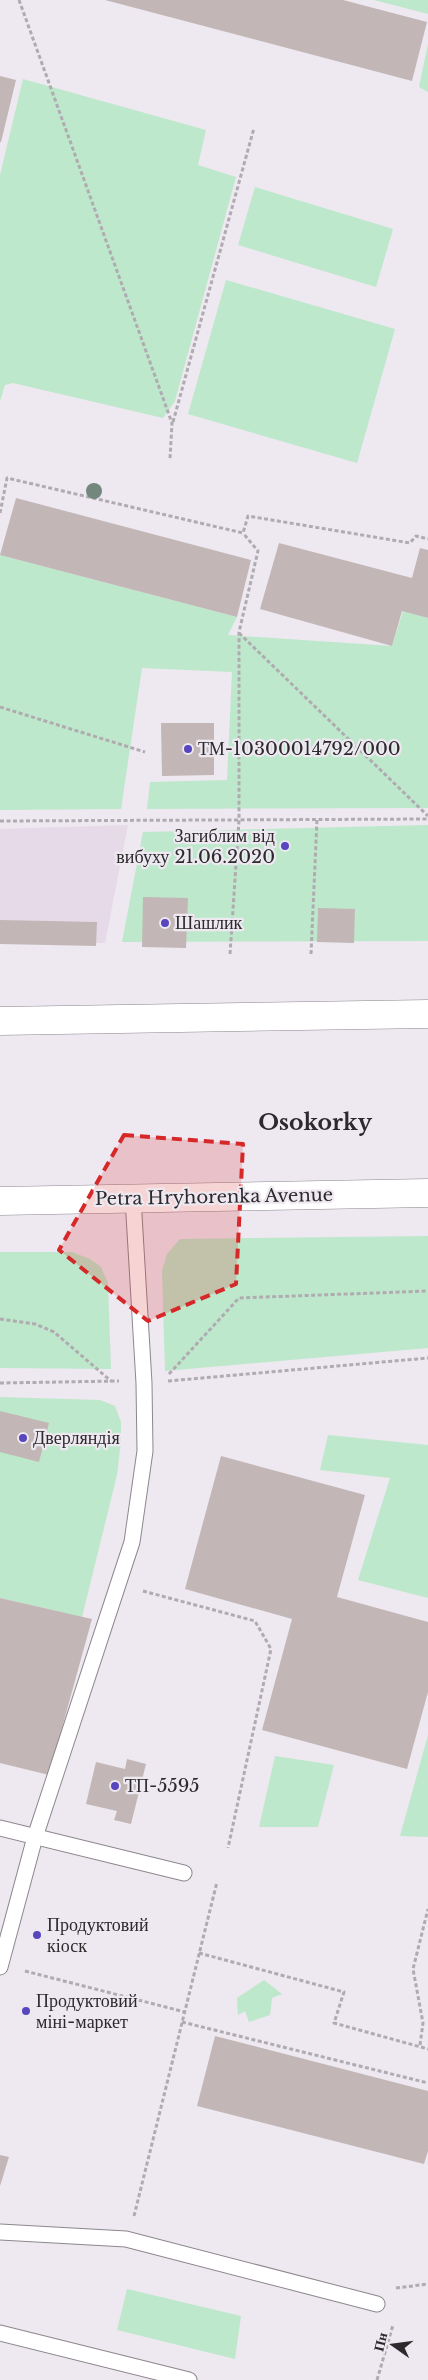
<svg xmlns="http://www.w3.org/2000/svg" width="428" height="2380" viewBox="0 0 428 2380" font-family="'Libre Baskerville',serif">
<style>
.built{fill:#e6dae8}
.green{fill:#bde8cb}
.building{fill:#c2b7b6}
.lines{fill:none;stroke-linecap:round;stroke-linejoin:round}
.lane-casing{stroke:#8d878e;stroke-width:17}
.secondary-casing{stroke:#8d878e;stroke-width:29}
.path{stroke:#b0abb1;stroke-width:3;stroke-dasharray:4 2.5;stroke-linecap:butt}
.lane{stroke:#fff;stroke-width:15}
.secondary{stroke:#fff;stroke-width:28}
.tree{fill:#73877e}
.marked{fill:#d62828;fill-opacity:0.2;stroke:#d62828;stroke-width:4;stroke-dasharray:10 6;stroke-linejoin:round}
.poi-dot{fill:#5746be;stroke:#eee8f0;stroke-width:2}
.labels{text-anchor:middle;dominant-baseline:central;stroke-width:4.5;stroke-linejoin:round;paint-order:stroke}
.poi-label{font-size:18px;fill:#2c2a2d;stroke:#eee8f0;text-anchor:start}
.street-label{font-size:18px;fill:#2c2a2d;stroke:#eee8f0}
.district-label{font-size:22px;font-weight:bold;fill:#2c2a2d;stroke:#eee8f0}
</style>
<rect width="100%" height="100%" fill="#eee8f0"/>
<!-- built -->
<polygon class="built" points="128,825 105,943 0,943 0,829"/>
<!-- green -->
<g class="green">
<polygon points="374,0 428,0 428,14"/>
<polygon points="428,44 428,92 419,87"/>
<polygon points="23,79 206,130 198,165 236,177 175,401 163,418 13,383 5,385 0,401 0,175"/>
<polygon points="255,187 393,229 376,287 238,245"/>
<polygon points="226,280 395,329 357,463 188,414"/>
<polygon points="0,555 237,617 228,635 392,646 403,611 428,618 428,808 147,809 150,782 227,780 232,672 142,668 121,809 0,810"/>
<polygon points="428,825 428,941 122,942 143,832"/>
<polygon points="428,1236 428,1348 165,1371 162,1271 167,1254 180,1239"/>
<polygon points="0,1252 72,1252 90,1259 101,1267 108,1283 111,1369 0,1368"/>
<polygon points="0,1397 100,1400 115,1406 121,1422 121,1441 117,1475 82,1617 0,1598"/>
<polygon points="328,1435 428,1445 428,1598 358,1580 390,1478 320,1470"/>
<polygon points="428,1735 428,1837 400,1836"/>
<polygon points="275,1756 334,1765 318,1827 259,1827"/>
<polygon points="264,1980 282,1994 272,1998 270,2015 249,2022 245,2011 238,2015 237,1998"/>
<polygon points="127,2289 241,2316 235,2359 117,2330"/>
</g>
<!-- building -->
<g class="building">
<polygon points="105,0 343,0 427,22 412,81"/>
<polygon points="0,76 16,80 1,142 0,142"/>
<polygon points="16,498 251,560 237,617 0,555"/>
<polygon points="279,543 412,578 420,548 428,550 428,618 402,611 392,646 260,609"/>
<polygon points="161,723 214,723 214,775 162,776"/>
<polygon points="143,897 188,898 186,948 142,947"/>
<polygon points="318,908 355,909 354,943 317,942"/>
<polygon points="0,920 97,922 96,946 0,944"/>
<polygon points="0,1411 49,1423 39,1462 0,1452"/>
<polygon points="221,1456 365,1495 337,1597 428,1622 428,1692 407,1769 262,1730 292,1619 185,1589"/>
<polygon points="0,1598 92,1619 49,1775 0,1763"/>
<polygon points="127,1759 146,1764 131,1824 114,1820 117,1811 86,1804 96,1762 125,1769"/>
<polygon points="215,2036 428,2091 428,2151 424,2164 197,2106"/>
<polygon points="0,2155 9,2157 0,2186"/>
</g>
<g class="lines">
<defs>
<g id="lane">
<polyline points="0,1828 184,1873"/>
<polyline points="0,1967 35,1837 132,1542 145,1451 144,1383 133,1198"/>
<polyline points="0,2232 126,2239 377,2304"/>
<polyline points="0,2333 189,2380"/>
</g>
<g id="secondary">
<polyline points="0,1021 428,1014"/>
<polyline points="0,1201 428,1193"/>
</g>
</defs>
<!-- lane casing -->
<use href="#lane" class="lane-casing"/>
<!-- secondary casing -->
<use href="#secondary" class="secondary-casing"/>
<!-- path -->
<g class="path">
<polyline points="19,0 172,423 170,459"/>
<polyline points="173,422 254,128"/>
<polyline points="0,513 7,478 243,533 248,516 410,543 416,536 428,539"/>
<polyline points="239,633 428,816"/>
<polyline points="0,707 145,752"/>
<polyline points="0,821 428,819"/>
<polyline points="230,954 239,820 239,632 258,551 243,533"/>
<polyline points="311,954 317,820"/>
<polyline points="0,1319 35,1324 54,1332 111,1381"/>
<polyline points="169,1374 239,1298 428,1291"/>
<polyline points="168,1381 428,1358"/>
<polyline points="0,1383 119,1381"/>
<polyline points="143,1591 255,1621 271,1649 228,1848"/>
<polyline points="199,1953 344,1992 334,2023 428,2049"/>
<polyline points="25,1971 185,2012"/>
<polyline points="182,2022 428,2083"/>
<polyline points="420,2045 423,2023 413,1969 428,1909"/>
<polyline points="134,2216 217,1882"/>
<polyline points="396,2288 428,2284"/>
<polyline points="377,2380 393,2325"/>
</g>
<!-- lane -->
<use href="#lane" class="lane"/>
<!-- secondary -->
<use href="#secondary" class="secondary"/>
</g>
<!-- trees -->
<circle class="tree" cx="94" cy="491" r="8"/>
<!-- marked area -->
<path class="marked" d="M 124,1135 L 243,1144 L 236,1284 L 148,1321 L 59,1250 Z"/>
<!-- markers -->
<g class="poi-dot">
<circle cx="188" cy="749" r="5"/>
<circle cx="285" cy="846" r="5"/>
<circle cx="165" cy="923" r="5"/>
<circle cx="23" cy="1438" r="5"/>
<circle cx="115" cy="1786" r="5"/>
<circle cx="37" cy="1935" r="5"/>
<circle cx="26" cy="2011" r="5"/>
</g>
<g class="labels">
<!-- poi labels -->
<g class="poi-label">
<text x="198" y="749">ТМ-10300014792/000</text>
<text x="275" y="836" text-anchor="end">Загиблим від<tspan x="275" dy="21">вибуху 21.06.2020</tspan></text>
<text x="175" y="923">Шашлик</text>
<text x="33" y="1438">Дверляндія</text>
<text x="125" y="1786">ТП-5595</text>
<text x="47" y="1925">Продуктовий<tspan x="47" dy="21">кіоск</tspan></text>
<text x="36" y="2001">Продуктовий<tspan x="36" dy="21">міні-маркет</tspan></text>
</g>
<!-- street labels -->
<g class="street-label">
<text transform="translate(214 1197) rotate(-1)">Petra Hryhorenka Avenue</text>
</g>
<!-- district labels -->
<g class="district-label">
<text x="315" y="1122">Osokorky</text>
</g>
</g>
<!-- north arrow -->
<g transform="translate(393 2345) rotate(284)" stroke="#eee8f0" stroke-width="4" paint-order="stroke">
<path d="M0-4L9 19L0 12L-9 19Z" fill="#2c2a2d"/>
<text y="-8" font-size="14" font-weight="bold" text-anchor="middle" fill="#2c2a2d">Пн</text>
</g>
</svg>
